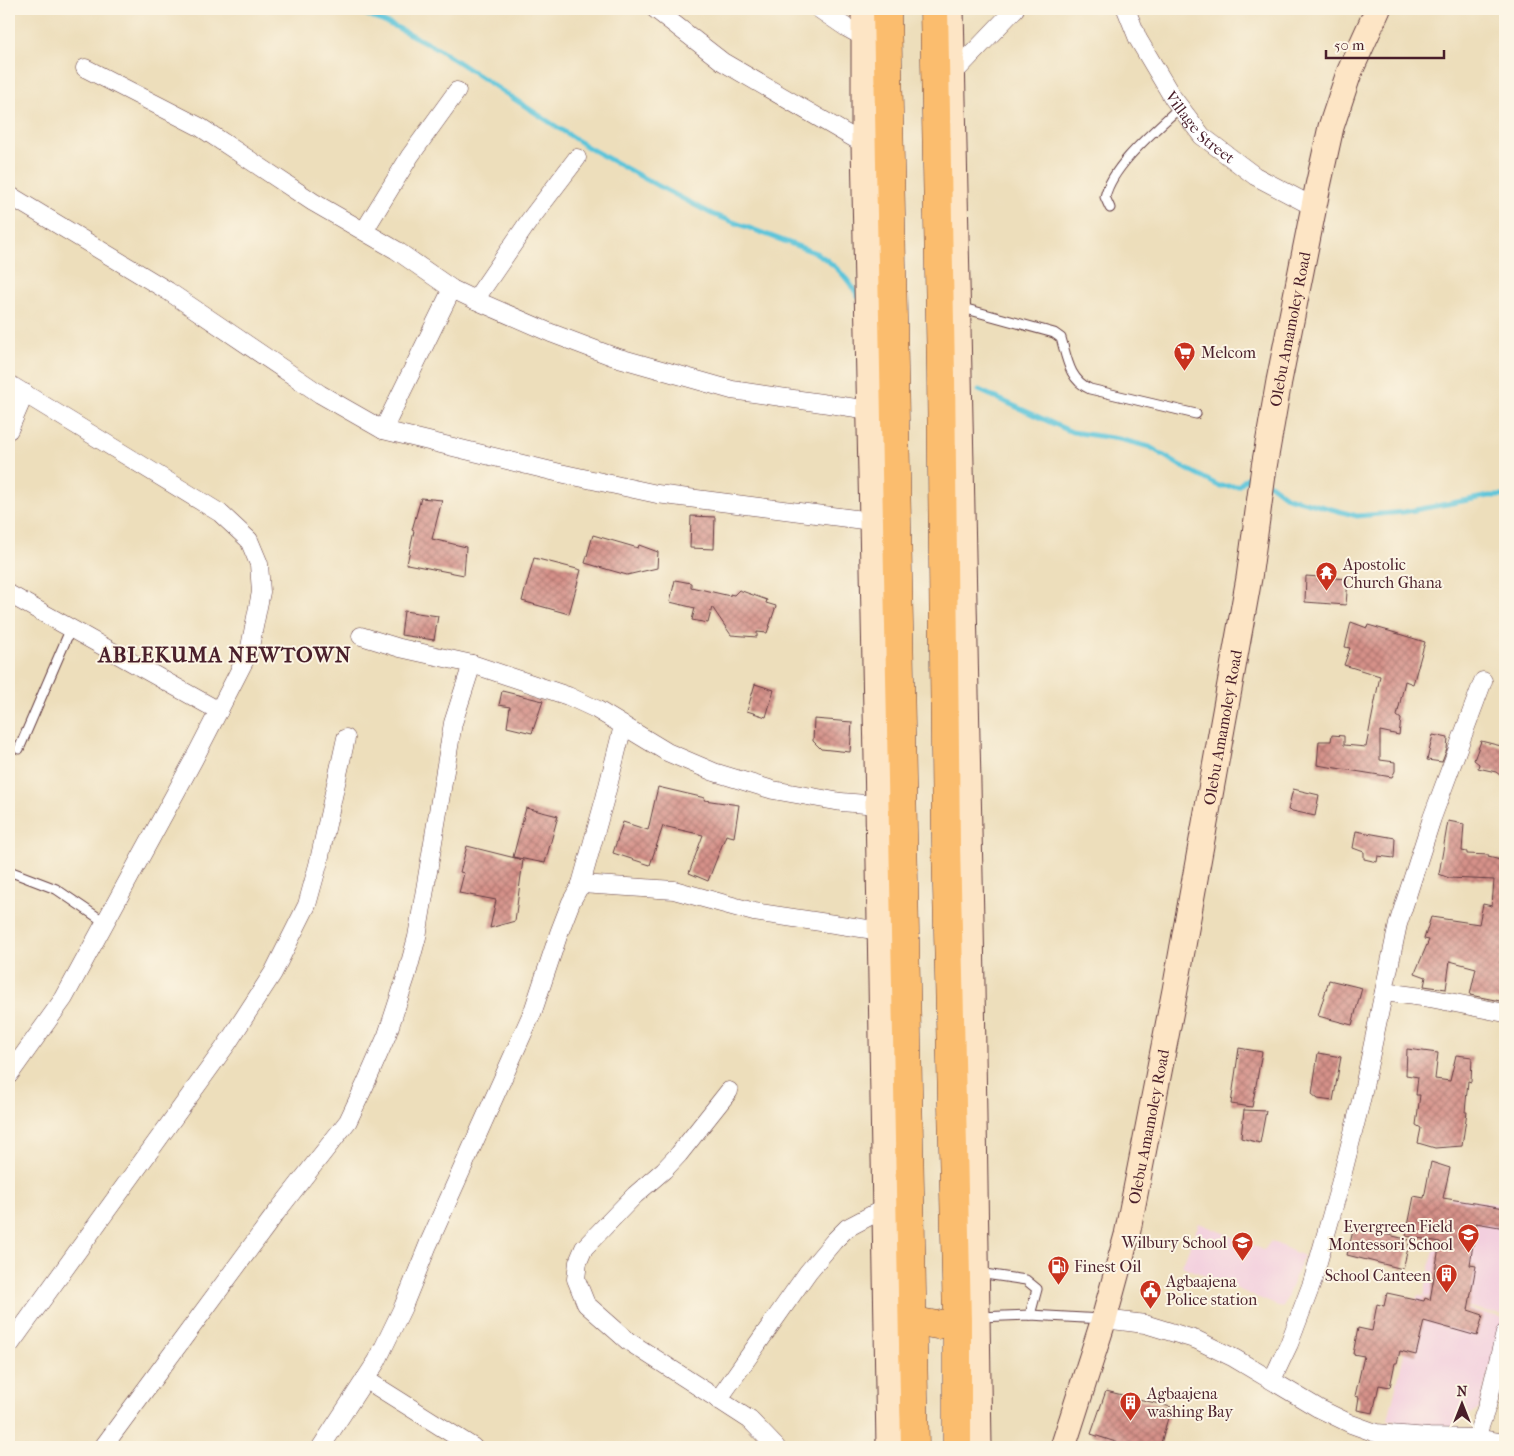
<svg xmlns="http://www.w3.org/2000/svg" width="1514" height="1456" viewBox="0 0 1514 1456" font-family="'IM FELL French Canon',serif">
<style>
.built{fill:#f3cfde}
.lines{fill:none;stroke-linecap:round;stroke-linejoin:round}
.stream{stroke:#5dc5da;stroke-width:5}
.building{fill:url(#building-cross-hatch)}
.lane-casing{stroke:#623c41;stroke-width:11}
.street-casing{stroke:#623c41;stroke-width:19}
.secondary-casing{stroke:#623c41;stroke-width:27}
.primary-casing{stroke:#623c41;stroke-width:29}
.lane{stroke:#fff;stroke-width:9}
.street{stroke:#fff;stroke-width:18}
.secondary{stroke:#fde5c5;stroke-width:25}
.primary{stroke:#fbbd6e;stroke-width:28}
.labels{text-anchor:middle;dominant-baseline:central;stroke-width:4;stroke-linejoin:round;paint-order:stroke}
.street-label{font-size:16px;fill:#4a1f2b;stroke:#fcf5e5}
.poi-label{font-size:16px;fill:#4a1f2b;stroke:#fcf5e5;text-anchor:start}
.district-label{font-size:21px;font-weight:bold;letter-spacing:1px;fill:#4a1f2b;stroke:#fcf5e5}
</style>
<defs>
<pattern id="building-cross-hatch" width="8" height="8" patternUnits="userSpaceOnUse" patternTransform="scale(1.25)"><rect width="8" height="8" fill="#d59189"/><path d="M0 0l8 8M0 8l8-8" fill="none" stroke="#af7670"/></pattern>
</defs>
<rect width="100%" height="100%" fill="#fcf5e5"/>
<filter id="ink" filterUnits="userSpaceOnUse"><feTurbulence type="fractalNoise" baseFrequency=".02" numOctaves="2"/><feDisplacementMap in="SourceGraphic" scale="10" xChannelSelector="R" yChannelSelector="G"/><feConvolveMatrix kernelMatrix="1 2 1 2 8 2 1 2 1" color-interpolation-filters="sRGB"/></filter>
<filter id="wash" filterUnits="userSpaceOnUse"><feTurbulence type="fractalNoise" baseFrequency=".0096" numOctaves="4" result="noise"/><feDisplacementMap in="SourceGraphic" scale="20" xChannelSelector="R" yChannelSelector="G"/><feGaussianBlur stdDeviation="1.12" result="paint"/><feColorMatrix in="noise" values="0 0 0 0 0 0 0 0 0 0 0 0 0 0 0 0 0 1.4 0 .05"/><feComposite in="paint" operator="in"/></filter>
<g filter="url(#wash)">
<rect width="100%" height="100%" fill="#eddebb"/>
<!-- built -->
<g class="built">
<polygon points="1450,1197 1505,1205 1505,1303 1502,1315 1424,1296 1431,1262"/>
<polygon points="1199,1223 1264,1250 1271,1241 1303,1256 1283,1308 1182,1266"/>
<polygon points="1418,1295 1503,1318 1479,1409 1452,1427 1411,1425 1388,1420"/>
</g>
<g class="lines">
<!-- stream -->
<g class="stream">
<path d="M 353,9 L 396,27 L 438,49 L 589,148 L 651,182 L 712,214 L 816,253 C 835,264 847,277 858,296"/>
<polyline points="979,390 1072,432 1119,439 1150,447 1179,465 1219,486 1238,486 1255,471"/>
<polyline points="1270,484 1287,497 1357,516 1404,512 1489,496 1505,496"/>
</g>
</g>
<g id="blocks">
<!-- building -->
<g class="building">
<polygon points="421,498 442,500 432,539 466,547 464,575 407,564 414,531 412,530"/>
<polygon points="691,516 715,517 714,549 690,548"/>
<polygon points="593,535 638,548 639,545 658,552 657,568 627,575 585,563"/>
<polygon points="534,558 581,570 569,614 522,601"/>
<polygon points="1306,576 1348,579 1346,605 1305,602"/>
<polygon points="675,580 691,583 691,587 730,596 730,594 734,595 739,590 767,600 766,603 776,606 767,633 757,632 757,637 731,635 712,607 708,623 692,620 695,608 670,602"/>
<polygon points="404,611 438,616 434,640 401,635"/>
<polygon points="1351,622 1367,628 1368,625 1389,631 1425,642 1413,684 1405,681 1397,716 1401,719 1399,735 1380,731 1380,760 1395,762 1395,771 1392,777 1317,765 1319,741 1331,741 1332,735 1344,736 1344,745 1366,747 1380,676 1344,665 1350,648 1345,647"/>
<polygon points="755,684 774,690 766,717 747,711"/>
<polygon points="502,691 543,701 532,733 507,727 510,707 499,705"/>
<polygon points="814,719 852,722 850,752 821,749 813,741"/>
<polygon points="1433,735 1448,738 1447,749 1442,762 1427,760"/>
<polygon points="1481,741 1505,747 1505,779 1496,772 1478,768 1479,764 1474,760"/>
<polygon points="658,787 705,798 704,800 739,805 734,837 726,835 708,881 689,873 703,835 663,826 650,865 613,853 623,822 648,830"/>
<polygon points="1293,789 1319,795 1315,816 1288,810"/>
<polygon points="526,808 558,816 545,863 513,857"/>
<polygon points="1448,821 1464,824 1462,851 1467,852 1467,854 1489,855 1488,857 1505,861 1505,944 1500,963 1505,964 1505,1002 1470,995 1476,968 1450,961 1446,989 1424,986 1426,977 1415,973 1429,940 1424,939 1431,917 1479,924 1483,904 1492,906 1494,880 1449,878 1439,874"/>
<polygon points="1356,831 1395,838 1394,858 1378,856 1377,862 1364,859 1364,852 1353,848"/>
<polygon points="467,846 523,860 515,921 490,928 496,900 459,893 464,873 460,872"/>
<polygon points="1329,980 1362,988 1352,1025 1318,1016"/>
<polygon points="1239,1048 1262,1052 1252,1107 1231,1104"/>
<polygon points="1407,1049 1438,1053 1435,1079 1450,1081 1456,1055 1472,1057 1471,1082 1468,1081 1465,1112 1467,1112 1462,1146 1435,1148 1418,1143 1421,1128 1416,1125 1420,1095 1416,1095 1418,1077 1406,1075"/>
<polygon points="1318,1053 1341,1057 1333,1101 1318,1099 1312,1094"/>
<polygon points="1244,1110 1266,1111 1260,1143 1241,1138"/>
<polygon points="1431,1162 1450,1168 1443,1198 1505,1208 1505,1228 1476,1223 1470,1265 1476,1266 1468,1310 1483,1315 1477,1336 1424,1321 1416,1355 1400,1351 1397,1363 1395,1363 1390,1387 1379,1385 1373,1413 1357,1410 1359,1397 1355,1396 1364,1356 1353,1354 1358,1328 1372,1331 1377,1304 1384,1306 1387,1293 1424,1301 1425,1298 1430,1300 1440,1242 1406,1236 1414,1196 1424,1198"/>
<polygon points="1354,1227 1410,1240 1403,1269 1347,1255"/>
<polygon points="1106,1391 1171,1407 1160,1447 1131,1447 1091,1434"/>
</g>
</g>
</g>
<g filter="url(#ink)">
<use href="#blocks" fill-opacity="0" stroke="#623c41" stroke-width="1"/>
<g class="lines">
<defs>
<g id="lane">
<path d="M 1110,208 L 1105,197 C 1112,165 1157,129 1180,107"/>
<path d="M 959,307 L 1054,333 L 1061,338 C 1067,358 1069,380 1090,389 L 1196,414"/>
<polyline points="19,749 71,628"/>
<polyline points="9,871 56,889 106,923"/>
<polyline points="978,1273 1026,1280 1037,1289 1030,1315"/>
<polyline points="978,1317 1030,1315 1102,1319"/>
</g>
<g id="street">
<polyline points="655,9 723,62 864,144"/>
<polyline points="819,9 847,28 865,38"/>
<path id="s1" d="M 1126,9 L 1138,39 L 1173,98 L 1202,136 L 1255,176 L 1314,207"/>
<polyline points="85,68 200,127 313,202 396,250 452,289 475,300 551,333 612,356 732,390 870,410"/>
<polyline points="953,74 1015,9"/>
<polyline points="9,195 168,291 320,394 383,430 560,473 657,494 871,521"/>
<polyline points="364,231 410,156 457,91"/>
<polyline points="475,300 529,221 577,158"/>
<polyline points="9,384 220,513 249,540 259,564 261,592 249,652 194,759 64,998 9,1075"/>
<polyline points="9,430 25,393"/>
<polyline points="383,430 452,289"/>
<polyline points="9,594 219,711"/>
<polyline points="361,636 400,648 472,664 568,696 596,709 667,752 714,772 773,790 841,802 878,805"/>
<polyline points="581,884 674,890 754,912 881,931"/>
<polyline points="1384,992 1430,998 1505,1013"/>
<polyline points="729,1091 679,1154 664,1170 635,1195 584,1248 578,1262 576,1279 586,1304 628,1341 750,1420 776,1447"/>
<polyline points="1104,1319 1145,1324 1197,1340 1234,1358 1318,1408 1351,1424 1376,1433 1429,1437 1476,1438 1487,1406 1505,1333"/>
<polyline points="9,1346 227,1044 273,973 307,905 318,865 346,738"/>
<polyline points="365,1379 473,1447"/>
<polyline points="1272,1380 1289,1344 1312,1283 1338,1192 1361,1101 1398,924 1432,818 1483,681"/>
<polyline points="718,1400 808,1272 834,1241 847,1228 885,1208"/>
<polyline points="1476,1438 1505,1443"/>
<polyline points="103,1447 276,1213 348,1121 365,1085 387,1035 407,974 417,937 453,723 472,664"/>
<polyline points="321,1447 377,1361 403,1307 428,1245 533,1011 559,933 571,902 581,884 605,798 623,726"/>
</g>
<g id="secondary">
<polyline points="864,9 864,144 878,805 889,1447"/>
<polyline points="951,9 971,921 979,1447"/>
<path id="s2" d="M 1063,1447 L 1104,1319 L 1127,1235 L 1175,990 L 1249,578 L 1264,467 L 1279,381 L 1318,186 L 1331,127 L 1349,73 L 1378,9"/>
</g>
<g id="primary">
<polyline points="887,9 915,1447"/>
<polyline points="934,9 941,374 946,844 957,1321 957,1447"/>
<polyline points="914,1321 937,1325 957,1321"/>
</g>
</defs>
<!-- lane casing -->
<use href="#lane" class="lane-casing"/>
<!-- street casing -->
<use href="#street" class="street-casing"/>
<!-- secondary casing -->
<use href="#secondary" class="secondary-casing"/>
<!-- primary casing -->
<use href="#primary" class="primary-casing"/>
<!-- lane -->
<use href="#lane" class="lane"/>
<!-- street -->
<use href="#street" class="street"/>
<!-- secondary -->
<use href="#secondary" class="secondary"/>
<!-- primary -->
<use href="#primary" class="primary"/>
</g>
</g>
<!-- icons -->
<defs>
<symbol id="supermarket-pin" viewBox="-11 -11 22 30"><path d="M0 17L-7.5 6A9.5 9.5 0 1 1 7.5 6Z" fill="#c8321e" stroke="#fcf5e5"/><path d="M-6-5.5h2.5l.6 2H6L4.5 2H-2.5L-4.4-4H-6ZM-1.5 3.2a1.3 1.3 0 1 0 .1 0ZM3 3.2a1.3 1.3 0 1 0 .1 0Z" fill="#fff"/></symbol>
<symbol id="temple-pin" viewBox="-11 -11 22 30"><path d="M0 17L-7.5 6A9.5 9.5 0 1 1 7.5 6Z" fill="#c8321e" stroke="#fcf5e5"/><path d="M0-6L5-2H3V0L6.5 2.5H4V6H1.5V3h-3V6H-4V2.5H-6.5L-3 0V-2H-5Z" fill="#fff"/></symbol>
<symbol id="school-pin" viewBox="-11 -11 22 30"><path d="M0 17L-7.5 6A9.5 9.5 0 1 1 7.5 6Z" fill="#c8321e" stroke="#fcf5e5"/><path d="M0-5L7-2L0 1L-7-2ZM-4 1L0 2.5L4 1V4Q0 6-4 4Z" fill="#fff"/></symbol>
<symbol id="fuel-pin" viewBox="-11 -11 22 30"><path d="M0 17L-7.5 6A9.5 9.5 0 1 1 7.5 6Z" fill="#c8321e" stroke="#fcf5e5"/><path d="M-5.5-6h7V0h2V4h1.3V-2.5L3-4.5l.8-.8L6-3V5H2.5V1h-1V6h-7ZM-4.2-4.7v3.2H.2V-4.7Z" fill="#fff"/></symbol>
<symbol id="building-pin" viewBox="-11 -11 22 30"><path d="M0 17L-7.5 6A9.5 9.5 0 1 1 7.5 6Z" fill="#c8321e" stroke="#fcf5e5"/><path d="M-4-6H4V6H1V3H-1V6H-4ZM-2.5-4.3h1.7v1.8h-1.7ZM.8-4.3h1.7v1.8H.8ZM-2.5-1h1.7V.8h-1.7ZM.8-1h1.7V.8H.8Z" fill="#fff"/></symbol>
<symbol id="civic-pin" viewBox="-11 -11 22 30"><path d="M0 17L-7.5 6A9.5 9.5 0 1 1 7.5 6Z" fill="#c8321e" stroke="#fcf5e5"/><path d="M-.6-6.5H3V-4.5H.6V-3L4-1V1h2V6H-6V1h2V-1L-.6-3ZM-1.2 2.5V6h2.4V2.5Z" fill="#fff"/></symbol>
</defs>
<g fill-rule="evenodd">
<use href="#supermarket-pin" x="1172" y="340" width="25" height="34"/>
<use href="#temple-pin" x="1314" y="560" width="25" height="34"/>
<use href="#school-pin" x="1456" y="1222" width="25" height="34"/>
<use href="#school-pin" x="1230" y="1230" width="25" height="34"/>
<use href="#fuel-pin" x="1046" y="1254" width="25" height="34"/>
<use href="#building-pin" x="1434" y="1262" width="25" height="34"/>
<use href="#civic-pin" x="1138" y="1278" width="25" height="34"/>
<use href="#building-pin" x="1118" y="1390" width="25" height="34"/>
</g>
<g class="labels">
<!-- street labels -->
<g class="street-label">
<text stroke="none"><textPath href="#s1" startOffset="141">Village Street</textPath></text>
<text stroke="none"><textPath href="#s2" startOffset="1142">Olebu Amamoley Road</textPath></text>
<text stroke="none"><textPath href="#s2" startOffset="738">Olebu Amamoley Road</textPath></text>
<text stroke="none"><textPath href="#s2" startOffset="332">Olebu Amamoley Road</textPath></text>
</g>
<!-- poi labels -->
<g class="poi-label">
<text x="1201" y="352">Melcom</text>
<text x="1343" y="564">Apostolic<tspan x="1343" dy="18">Church Ghana</tspan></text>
<text x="1453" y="1226" text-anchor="end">Evergreen Field<tspan x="1453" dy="18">Montessori School</tspan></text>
<text x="1227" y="1242" text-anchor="end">Wilbury School</text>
<text x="1074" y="1266">Finest Oil</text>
<text x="1431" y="1275" text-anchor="end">School Canteen</text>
<text x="1166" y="1281">Agbaajena<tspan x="1166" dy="18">Police station</tspan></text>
<text x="1147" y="1393">Agbaajena<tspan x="1147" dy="18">washing Bay</tspan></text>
</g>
<!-- district labels -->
<g class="district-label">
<text x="225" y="655">ABLEKUMA NEWTOWN</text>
</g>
</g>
<!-- margin -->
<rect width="1514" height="1456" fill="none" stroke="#fcf5e5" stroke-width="30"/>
<!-- north arrow -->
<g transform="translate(1462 1404)" stroke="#fcf5e5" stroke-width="4" paint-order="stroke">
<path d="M0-4L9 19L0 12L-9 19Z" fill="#4a1f2b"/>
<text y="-8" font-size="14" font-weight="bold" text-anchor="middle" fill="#4a1f2b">N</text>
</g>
<!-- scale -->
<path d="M1326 50v8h118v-8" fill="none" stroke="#4a1f2b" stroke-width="2.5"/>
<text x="1334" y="50" font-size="15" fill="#4a1f2b" stroke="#fcf5e5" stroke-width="4" paint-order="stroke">50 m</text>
</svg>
